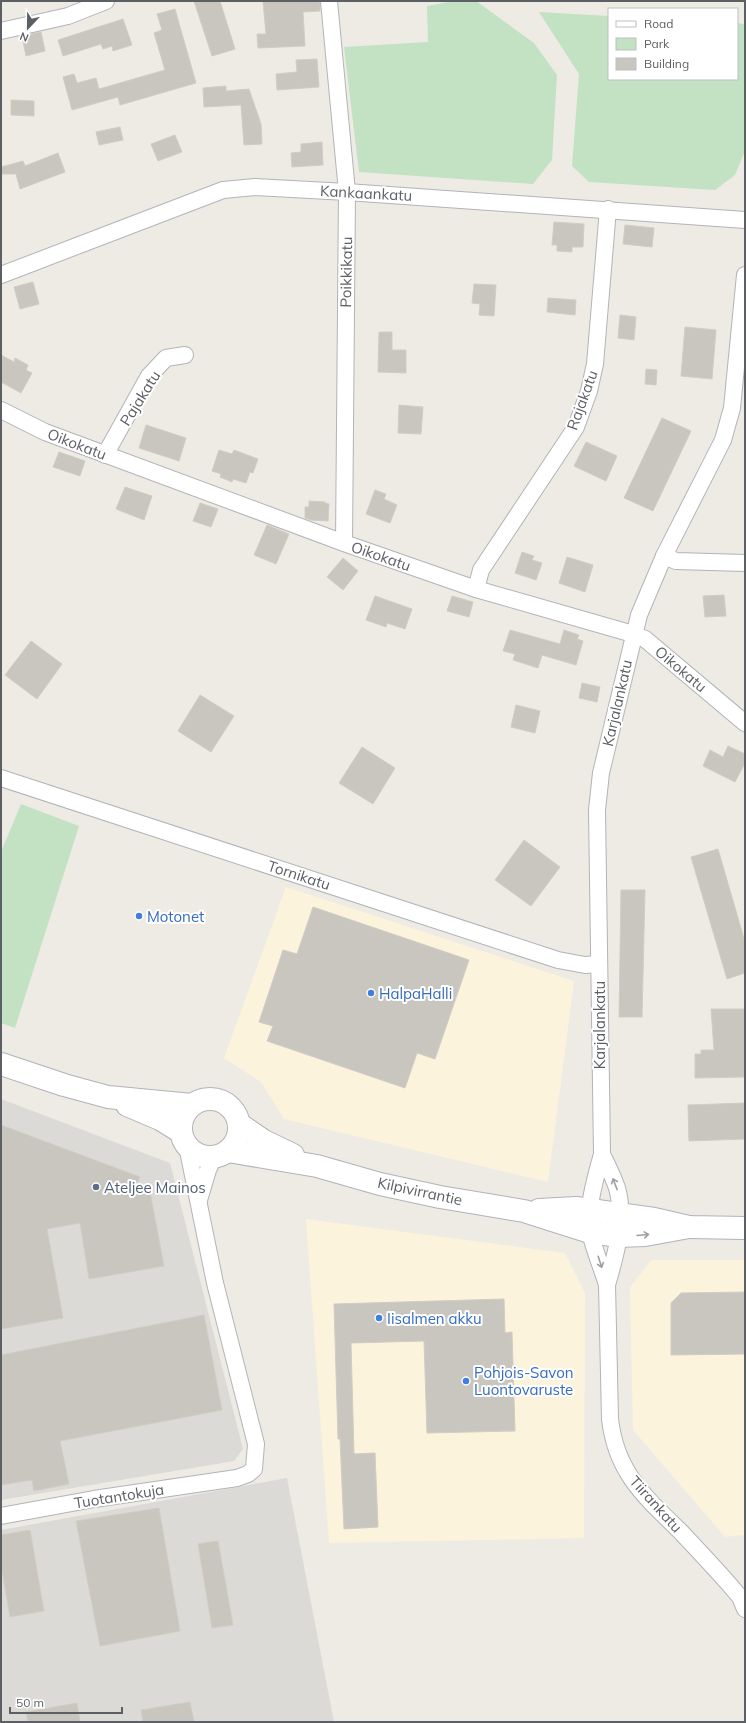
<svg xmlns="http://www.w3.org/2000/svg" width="746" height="1723" viewBox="0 0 746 1723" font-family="Mulish,sans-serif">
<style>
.commercial{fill:#fbf3dc}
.industrial{fill:#dcdad6}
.green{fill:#c3e2c3}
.building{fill:#c9c6c0;stroke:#d1cdc3}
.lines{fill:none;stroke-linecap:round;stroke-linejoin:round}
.street-casing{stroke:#b1b4b8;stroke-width:18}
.secondary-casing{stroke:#b0b3b8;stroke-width:24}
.street{stroke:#fff;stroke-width:16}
.secondary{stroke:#fff;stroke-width:22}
.oneway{stroke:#9d9fa1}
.shop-dot{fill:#3f7fe0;stroke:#fff;stroke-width:1.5}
.service-dot{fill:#5c6f8a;stroke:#fff;stroke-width:1.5}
.labels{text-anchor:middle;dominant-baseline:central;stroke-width:4;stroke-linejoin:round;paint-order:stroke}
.street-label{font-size:15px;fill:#5c5f63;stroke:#fff}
.shop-label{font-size:15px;fill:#366cbe;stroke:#fff;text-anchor:start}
.service-label{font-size:15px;fill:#4e5e75;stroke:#fff;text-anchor:start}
</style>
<rect width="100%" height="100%" fill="#edebe4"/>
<!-- commercial -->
<g class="commercial">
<polygon points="286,887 574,981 548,1182 284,1119 261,1082 224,1058"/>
<polygon points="306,1219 565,1253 585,1293 584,1538 329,1543"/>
<polygon points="651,1260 745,1260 745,1535 725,1537 633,1430 630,1287"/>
</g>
<!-- industrial -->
<g class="industrial">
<polygon points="1,1099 170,1163 243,1449 234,1461 1,1500"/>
<polygon points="287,1478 334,1722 1,1722 1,1530"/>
</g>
<!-- green -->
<g class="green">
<polygon points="454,1 476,1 534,43 557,75 552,160 533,184 359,172 344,47 428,42 427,6"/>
<polygon points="539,12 609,16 609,79 737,79 737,23 745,24 745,151 735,175 715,190 589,182 572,166 579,74"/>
<polygon points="21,804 79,826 15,1028 1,1023 1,852"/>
</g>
<!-- building -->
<g class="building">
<polygon points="194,1 220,1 235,49 212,56"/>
<polygon points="263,1 320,1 320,11 303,12 305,46 258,48 257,34 266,34"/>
<polygon points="175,9 196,83 120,105 118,97 72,110 63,77 74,74 77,83 96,78 99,89 165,70 154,33 162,30 157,14"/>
<polygon points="123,19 132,45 113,51 112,46 103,49 101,44 63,56 58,40"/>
<polygon points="41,32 45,51 26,56 22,36"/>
<polygon points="317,59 319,87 277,90 276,74 297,72 296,60"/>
<polygon points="226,86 226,91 249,89 261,124 262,144 244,145 241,105 204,107 203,88"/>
<polygon points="11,100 34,101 34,116 11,115"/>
<polygon points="120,127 123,140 99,145 96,132"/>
<polygon points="175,135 182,152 158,161 151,144"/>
<polygon points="322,142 323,165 292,167 291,153 301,152 301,144"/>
<polygon points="58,153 65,172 20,189 16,174 1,174 1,167 23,161 25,166"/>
<polygon points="554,222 584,224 583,247 572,247 572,252 557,251 557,245 552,245"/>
<polygon points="625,225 654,228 652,247 623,244"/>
<polygon points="33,282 39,304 20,309 14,287"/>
<polygon points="474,284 496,285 494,316 479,315 480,304 472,303"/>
<polygon points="548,298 576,300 575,315 547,312"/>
<polygon points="620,315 636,317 634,340 618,338"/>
<polygon points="685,327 716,330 712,379 681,376"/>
<polygon points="379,332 392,332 392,350 406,350 406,373 378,372"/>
<polygon points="1,355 14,362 15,358 28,365 26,370 32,373 21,393 1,382"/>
<polygon points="646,369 657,370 656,385 645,384"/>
<polygon points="399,405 423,407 421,434 398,433"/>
<polygon points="662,418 691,431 653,511 624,498"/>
<polygon points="146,425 186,438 179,461 139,448"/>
<polygon points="586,442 617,456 606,481 574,466"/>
<polygon points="219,450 232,454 234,450 258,459 253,473 250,472 246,483 233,479 232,482 220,477 221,474 212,471"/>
<polygon points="59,452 85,461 80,476 53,467"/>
<polygon points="125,487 152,496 144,520 116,509"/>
<polygon points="375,490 386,494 384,499 397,505 390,523 366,514"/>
<polygon points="309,501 325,502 325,503 329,504 328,521 311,520 305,518 305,507 309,507"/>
<polygon points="200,503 218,509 211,527 193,521"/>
<polygon points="267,525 289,534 276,564 254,555"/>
<polygon points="522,552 534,556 532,560 542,563 536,580 515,573"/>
<polygon points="567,557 593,565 585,592 559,583"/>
<polygon points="343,558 358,571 343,590 327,577"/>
<polygon points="724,595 726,616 705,617 703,596"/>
<polygon points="375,596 412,609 405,629 387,623 386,627 366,620"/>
<polygon points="452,596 473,602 469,617 447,611"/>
<polygon points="510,630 560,644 564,630 579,635 577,639 583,641 576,665 542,655 538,668 513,660 515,654 503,651"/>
<polygon points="31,641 62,664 37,699 5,675"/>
<polygon points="582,683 600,687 597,702 579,698"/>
<polygon points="200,695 234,716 211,752 178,731"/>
<polygon points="516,705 540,711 535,733 511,727"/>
<polygon points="728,746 745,754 745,763 735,782 703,766 710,750 723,757"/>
<polygon points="362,747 395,768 373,804 339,783"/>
<polygon points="524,840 560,867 531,906 495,880"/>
<polygon points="718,849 745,942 745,973 727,979 691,857"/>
<polygon points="621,890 645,890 642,1017 619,1017"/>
<polygon points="313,907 469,960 435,1059 417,1053 405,1088 267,1041 273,1026 259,1022 283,950 297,954"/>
<polygon points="711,1009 745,1009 745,1077 695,1078 695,1054 701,1054 701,1050 714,1050"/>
<polygon points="745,1103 745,1139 689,1141 688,1105"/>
<polygon points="1,1125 140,1177 131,1195 150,1192 164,1266 89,1279 80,1223 47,1229 63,1318 1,1329"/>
<polygon points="745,1292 745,1354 671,1355 671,1303 681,1293"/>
<polygon points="504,1299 505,1333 512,1332 515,1431 427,1433 424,1341 351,1343 354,1454 375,1453 378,1527 344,1529 340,1439 338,1439 334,1304"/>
<polygon points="204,1315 222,1410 60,1441 69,1484 34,1491 32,1480 1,1485 1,1355"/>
<polygon points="159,1508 180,1631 100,1646 76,1521"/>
<polygon points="30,1530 44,1611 10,1617 1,1564 1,1535"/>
<polygon points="218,1541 233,1625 212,1628 198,1544"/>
<polygon points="190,1702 194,1722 143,1722 141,1710"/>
<polygon points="77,1703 80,1722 28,1722 26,1712"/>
</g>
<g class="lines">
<defs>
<g id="street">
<polyline points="329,1 347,192 344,543"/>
<polyline points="1,31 68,16 106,1"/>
<polyline points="1,275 223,190 255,187 347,192 745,220"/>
<polyline points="1,410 45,432 344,543 476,589 633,634 645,639 745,723"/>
<polyline points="105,455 149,376 166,358 185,355"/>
<polyline points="664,556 676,561 745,563"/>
<polyline points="476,589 481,570 576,427 589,391 595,364 608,209"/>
<polyline points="1,778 558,960 585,965 599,964"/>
<path d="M 602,1154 C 607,1165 613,1176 617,1188 C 626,1220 616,1254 607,1285 C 602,1268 594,1250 590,1232 C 586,1209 596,1176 602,1154 L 597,810 L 601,773 L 639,615 L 664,556 L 723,440 L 732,408 L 745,275"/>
<polyline points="199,1200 208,1170 214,1157"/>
<path d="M 607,1285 L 610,1419 C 616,1472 644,1496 680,1531 C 696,1548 712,1565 728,1583 L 740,1597 L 745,1609"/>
<polyline points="1,1516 94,1499 237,1478 248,1474 254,1469 256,1444 215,1283 187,1146"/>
</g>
<g id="secondary">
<polyline points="1,1064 64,1085 108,1097 192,1105"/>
<circle cx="210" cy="1128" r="29"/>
<polyline points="127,1105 160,1119 181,1132"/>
<polyline points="239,1124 264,1141 293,1155"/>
<polyline points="228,1151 317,1166 380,1184 440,1197 524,1211 590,1232 619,1236 645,1235 689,1227"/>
<polyline points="539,1210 576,1208 654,1219 689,1227 745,1228"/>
</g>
</defs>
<!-- street casing -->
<use href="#street" class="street-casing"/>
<!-- secondary casing -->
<use href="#secondary" class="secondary-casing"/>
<!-- street -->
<use href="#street" class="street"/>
<!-- secondary -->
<use href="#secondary" class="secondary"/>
</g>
<!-- one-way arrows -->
<defs><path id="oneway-shaft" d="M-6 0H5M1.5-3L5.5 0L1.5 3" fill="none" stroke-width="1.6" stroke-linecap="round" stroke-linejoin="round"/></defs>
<g class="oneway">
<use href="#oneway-shaft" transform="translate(615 1184) rotate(-111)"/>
<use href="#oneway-shaft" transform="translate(643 1235) rotate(-5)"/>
<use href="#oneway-shaft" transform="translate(600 1262) rotate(72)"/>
</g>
<!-- markers -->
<g class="shop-dot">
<circle cx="139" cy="916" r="4"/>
<circle cx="371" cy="993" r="4"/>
<circle cx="379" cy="1318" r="4"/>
<circle cx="466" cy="1381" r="4"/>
</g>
<circle class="service-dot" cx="96" cy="1187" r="4"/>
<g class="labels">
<!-- street labels -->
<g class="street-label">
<text transform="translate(366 193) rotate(3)">Kankaankatu</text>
<text transform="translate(346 272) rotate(-89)">Poikkikatu</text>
<text transform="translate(140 398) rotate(-58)">Pajakatu</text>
<text transform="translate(582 400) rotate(-70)">Rajakatu</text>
<text transform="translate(77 444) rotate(21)">Oikokatu</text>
<text transform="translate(381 556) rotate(19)">Oikokatu</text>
<text transform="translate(681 669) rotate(40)">Oikokatu</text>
<text transform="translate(617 703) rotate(-77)">Karjalankatu</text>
<text transform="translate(299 875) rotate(18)">Tornikatu</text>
<text transform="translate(599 1025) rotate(-90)">Karjalankatu</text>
<text transform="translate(420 1191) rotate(12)">Kilpivirrantie</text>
<text transform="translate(119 1496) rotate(-9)">Tuotantokuja</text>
<text transform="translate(656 1504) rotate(48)">Tiirankatu</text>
</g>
<!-- shop labels -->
<g class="shop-label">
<text x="147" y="916">Motonet</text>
<text x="379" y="993">HalpaHalli</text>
<text x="387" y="1318">Iisalmen akku</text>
<text x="474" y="1372">Pohjois-Savon<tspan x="474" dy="17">Luontovaruste</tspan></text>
</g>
<!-- service labels -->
<g class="service-label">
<text x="104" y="1187">Ateljee Mainos</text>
</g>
</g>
<!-- border -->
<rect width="746" height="1723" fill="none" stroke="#5c5f63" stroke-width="4"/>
<!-- legend -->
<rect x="608" y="8" width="130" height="72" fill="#ffffff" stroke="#bebfc1"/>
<rect x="616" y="21" width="20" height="6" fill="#ffffff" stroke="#bebfc1"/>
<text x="644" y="28" font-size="12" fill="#5c5f63">Road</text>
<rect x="616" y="38" width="20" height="12" fill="#c3e2c3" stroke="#bebfc1"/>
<text x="644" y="48" font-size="12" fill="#5c5f63">Park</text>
<rect x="616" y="58" width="20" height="12" fill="#c9c6c0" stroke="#bebfc1"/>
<text x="644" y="68" font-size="12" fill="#5c5f63">Building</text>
<!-- north arrow -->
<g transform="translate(28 28) rotate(202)" stroke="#ffffff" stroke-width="3" paint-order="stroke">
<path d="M0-3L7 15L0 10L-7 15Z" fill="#5c5f63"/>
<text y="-6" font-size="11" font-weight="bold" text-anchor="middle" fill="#5c5f63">N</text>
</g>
<!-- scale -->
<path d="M10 1707v6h112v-6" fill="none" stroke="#5c5f63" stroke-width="2"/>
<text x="16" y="1707" font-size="12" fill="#5c5f63" stroke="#ffffff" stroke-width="3" paint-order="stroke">50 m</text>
</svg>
